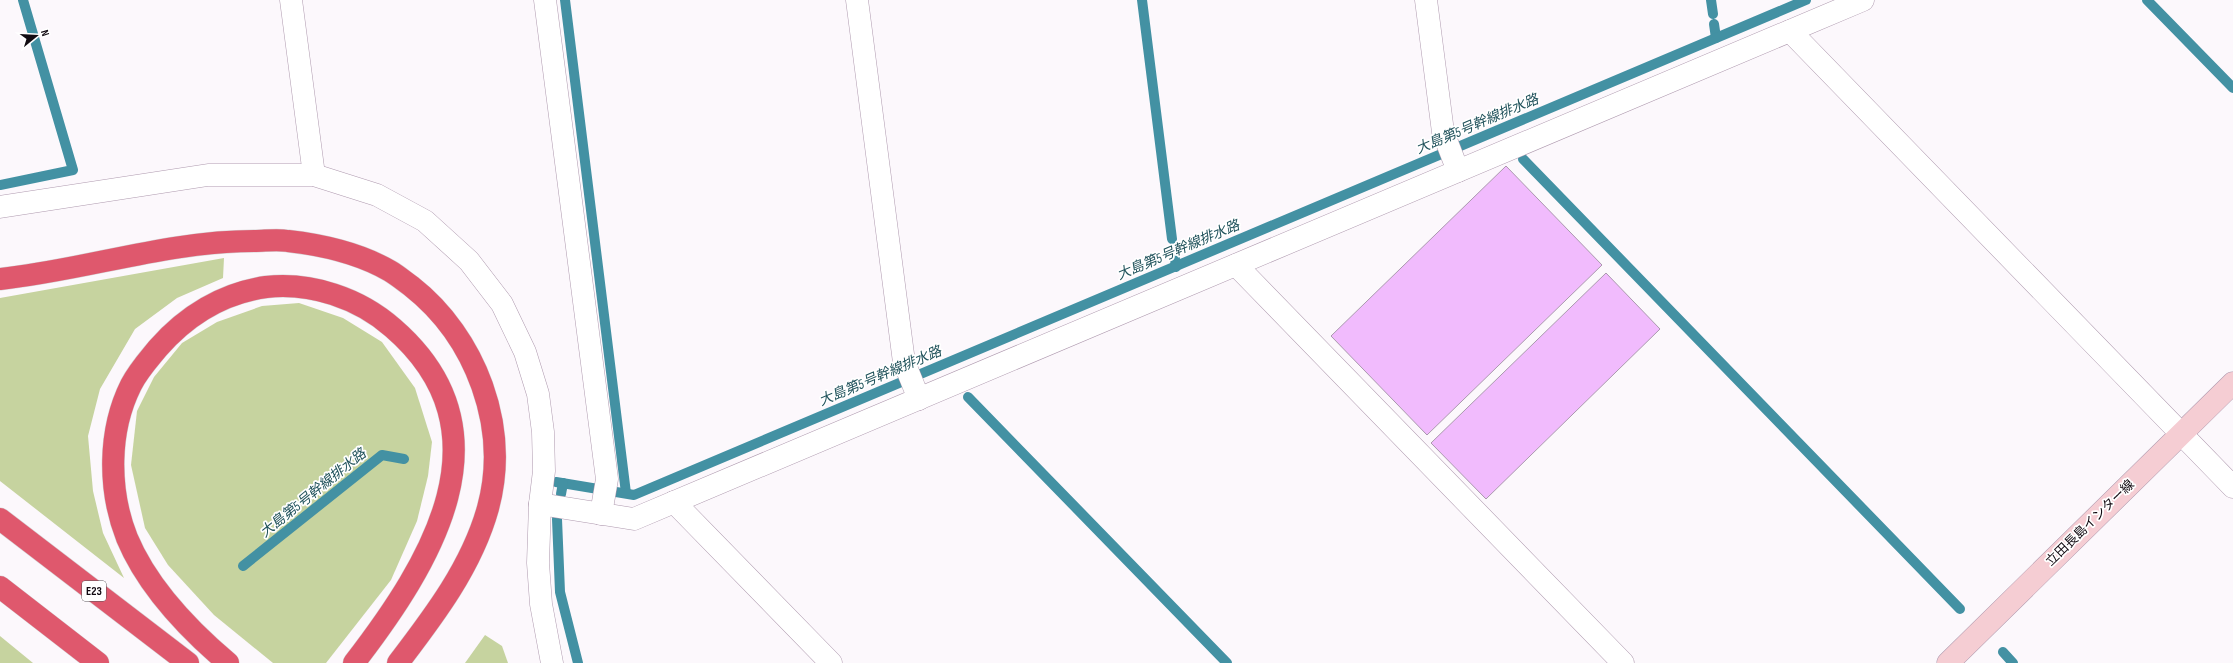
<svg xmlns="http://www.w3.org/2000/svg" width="2233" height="663" viewBox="0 0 2233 663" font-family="'Sofia Sans Condensed','Noto Sans JP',sans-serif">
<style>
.green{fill:#c6d39f}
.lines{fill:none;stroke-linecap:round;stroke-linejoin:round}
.stream{stroke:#4391a3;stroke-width:10}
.building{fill:#f1bbfd;stroke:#aa98ae}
.minor-casing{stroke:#af9aaf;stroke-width:23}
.secondary-casing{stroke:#af9aaf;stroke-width:23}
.motorway-casing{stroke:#d4d3d4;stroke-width:23}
.minor{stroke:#fff;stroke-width:22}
.secondary{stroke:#f5cdd3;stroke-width:22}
.motorway{stroke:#df586d;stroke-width:22}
.labels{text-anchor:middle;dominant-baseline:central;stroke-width:3.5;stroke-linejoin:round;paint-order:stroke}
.shield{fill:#fff;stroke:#585458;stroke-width:1}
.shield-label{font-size:12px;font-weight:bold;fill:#110a11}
.street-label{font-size:13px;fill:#110a11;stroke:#fff}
.water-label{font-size:14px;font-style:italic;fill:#20525b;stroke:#fff}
</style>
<rect width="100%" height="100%" fill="#fcf8fc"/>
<!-- green -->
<g class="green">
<polygon points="224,258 223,278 177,298 135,329 100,389 88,436 93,491 103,533 124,578 0,481 0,298"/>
<polygon points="299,303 343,318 382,342 415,388 432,442 428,476 417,521 391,580 326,663 273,663 214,615 168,565 145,528 131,465 137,411 154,377 182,343 217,322 262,306"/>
<polygon points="485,635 502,646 508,663 465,663"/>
<polygon points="0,636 33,663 0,663"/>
</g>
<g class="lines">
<!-- stream -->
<g class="stream">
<polyline points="565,0 626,493"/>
<polyline points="1142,0 1172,239"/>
<polyline points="1711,0 1713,14"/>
<polyline points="2147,0 2233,88"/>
<polyline points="1714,24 1716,38"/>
<polyline points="1523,159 1960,609"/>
<polyline points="0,185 73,170 23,0"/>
<polyline points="1174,252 1176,267"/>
<polyline points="968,397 1227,663"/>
<polyline points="556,482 634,495 1806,0"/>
<polyline points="561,494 563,483"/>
<polyline points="557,519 560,592 578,663"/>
<polyline points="243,566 382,455 404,459"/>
<polyline points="2003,652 2013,663"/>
</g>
</g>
<!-- building -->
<g class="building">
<polygon points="1506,166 1602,265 1427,435 1331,336"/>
<polygon points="1606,273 1660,329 1486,499 1431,443"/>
</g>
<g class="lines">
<defs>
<g id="minor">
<polyline points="291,0 314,175"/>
<polyline points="545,0 607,479 601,514"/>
<polyline points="857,0 904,362 919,399"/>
<polyline points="1426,0 1443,132 1458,171"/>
<polyline points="1790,31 2233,487"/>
<polyline points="0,207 208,175 314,175 377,195 425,221 469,261 502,304 525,352 538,394 543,432 544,471 540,504 538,563 541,604 552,663"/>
<polyline points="1236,265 1623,663"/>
<polyline points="674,502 831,663"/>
<polyline points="540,504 634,519 1863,0"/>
</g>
<polyline id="secondary" points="1948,663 2233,383"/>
<g id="motorway">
<path d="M 0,279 C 85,270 168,241 254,241 C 265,241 277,239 288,241 C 323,245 359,253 390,271 C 397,275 404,281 411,286 C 476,337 510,427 488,508 C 472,566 434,616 398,663"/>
<polyline points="0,519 188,663"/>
<polyline points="0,587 98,663"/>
<path d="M 228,663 C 189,630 147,586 127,538 C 108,490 108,431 131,385 C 138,371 149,359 158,348 C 186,316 223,293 266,287 C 311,282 359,298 393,328 C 513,432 431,563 354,663"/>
</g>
</defs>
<!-- minor casing -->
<use href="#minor" class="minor-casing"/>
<!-- secondary casing -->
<use href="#secondary" class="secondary-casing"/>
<!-- motorway casing -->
<use href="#motorway" class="motorway-casing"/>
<!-- minor -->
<use href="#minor" class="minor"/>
<!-- secondary -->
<use href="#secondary" class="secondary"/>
<!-- motorway -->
<use href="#motorway" class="motorway"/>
</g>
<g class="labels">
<!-- shield labels -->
<rect class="shield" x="82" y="581" width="24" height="20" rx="3"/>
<g class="shield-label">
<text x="94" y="591">E23</text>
</g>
<!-- street labels -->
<g class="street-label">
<text transform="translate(2090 523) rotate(-44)">立田長島インター線</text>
</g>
<!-- water labels -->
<g class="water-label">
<text transform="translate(1477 124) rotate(-23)">大島第5号幹線排水路</text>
<text transform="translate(1178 250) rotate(-23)">大島第5号幹線排水路</text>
<text transform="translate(880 376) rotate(-23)">大島第5号幹線排水路</text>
<text transform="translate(313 493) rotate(-39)">大島第5号幹線排水路</text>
</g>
</g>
<!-- north arrow -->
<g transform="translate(36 36) rotate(72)" stroke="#ffffff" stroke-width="3" paint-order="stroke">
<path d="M0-3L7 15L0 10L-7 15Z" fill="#110a11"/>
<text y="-6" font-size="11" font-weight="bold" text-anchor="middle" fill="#110a11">N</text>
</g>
</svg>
